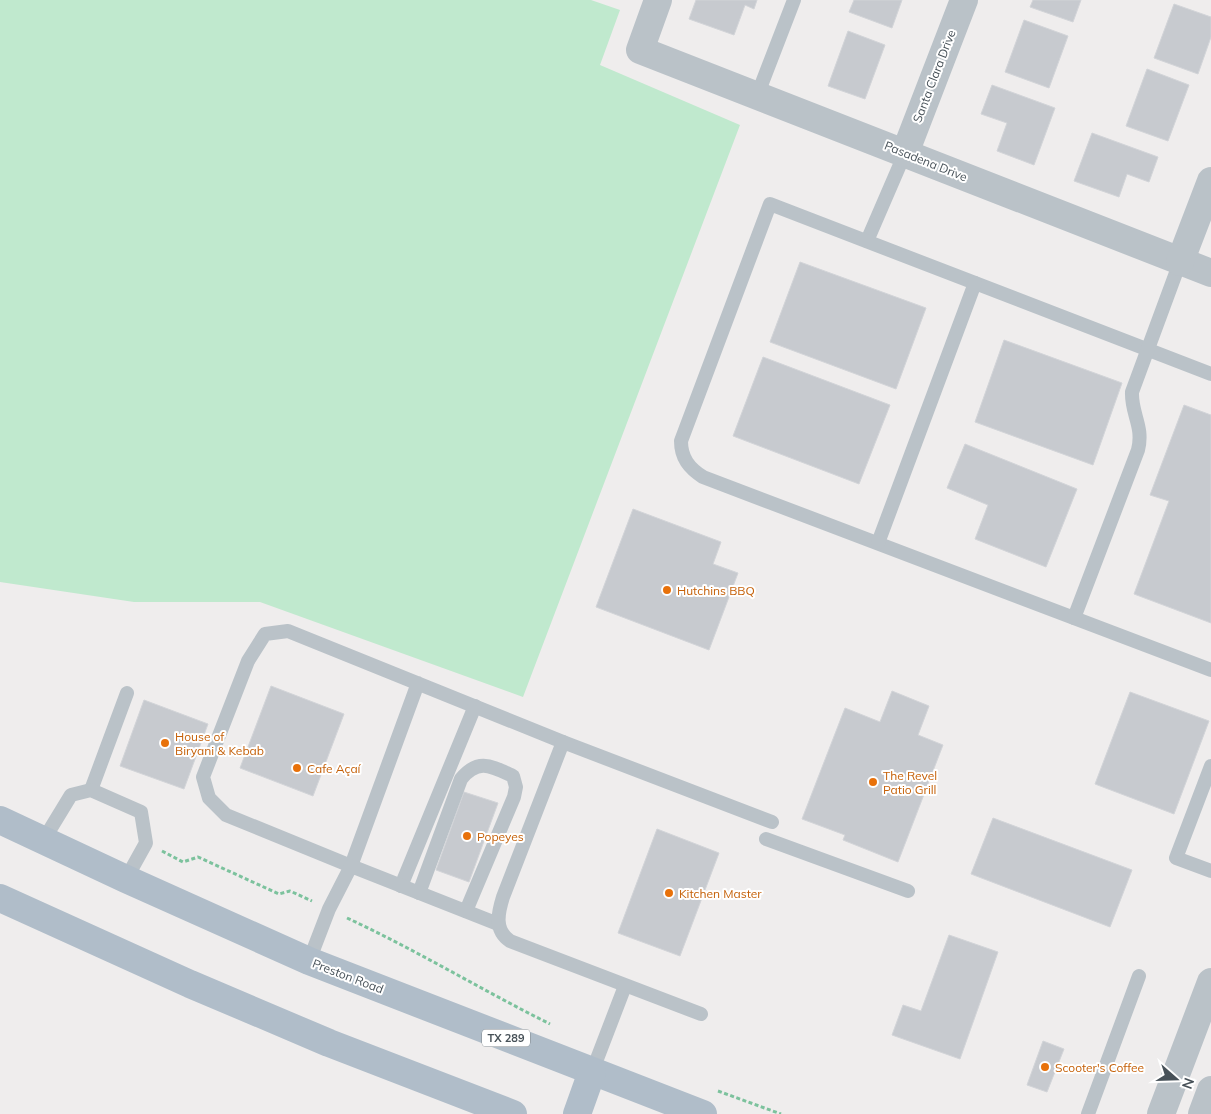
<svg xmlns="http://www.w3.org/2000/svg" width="1211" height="1114" viewBox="0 0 1211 1114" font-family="Mulish,sans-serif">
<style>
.green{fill:#c0e9ce}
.building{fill:#c7cacf;stroke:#d2d4d8}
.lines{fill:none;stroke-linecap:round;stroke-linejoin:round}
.path{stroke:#7cc29d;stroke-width:3;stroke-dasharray:4 2.5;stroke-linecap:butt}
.service{stroke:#bac2c8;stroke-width:14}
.minor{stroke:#bac2c8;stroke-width:28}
.primary{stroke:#b0bdc9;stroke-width:28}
.food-dot{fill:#e8710a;stroke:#fff;stroke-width:2}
.labels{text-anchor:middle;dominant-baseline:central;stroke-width:4;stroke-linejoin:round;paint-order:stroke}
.shield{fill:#fff;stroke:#7e858a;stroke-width:1}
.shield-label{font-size:11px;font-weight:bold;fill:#475158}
.street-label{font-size:12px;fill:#475158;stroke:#fff}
.food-label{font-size:12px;fill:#c56008;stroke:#fff;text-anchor:start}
</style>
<rect width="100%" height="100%" fill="#efeded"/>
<!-- green -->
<polygon class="green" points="0,0 591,0 620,10 600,65 740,125 523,697 260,602 134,602 0,582"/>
<!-- building -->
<g class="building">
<polygon points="696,0 757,0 754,9 745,5 734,35 689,19"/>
<polygon points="854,0 902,0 892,28 849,12"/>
<polygon points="1033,0 1081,0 1073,22 1030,7"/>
<polygon points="1174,4 1211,17 1211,37 1198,74 1154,58"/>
<polygon points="1024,20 1068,36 1049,88 1005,72"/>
<polygon points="848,31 885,45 865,99 828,86"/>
<polygon points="1147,69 1189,85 1168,141 1126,126"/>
<polygon points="992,85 1055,108 1034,165 997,151 1007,123 981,114"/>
<polygon points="1092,133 1158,157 1149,182 1127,174 1119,197 1074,181"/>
<polygon points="800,262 926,308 896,389 770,342"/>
<polygon points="1004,340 1122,383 1093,465 975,422"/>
<polygon points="763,357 890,405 859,484 733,436"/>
<polygon points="1184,405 1211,415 1211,623 1134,594 1169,501 1150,495"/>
<polygon points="965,444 1077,489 1046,567 975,539 988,505 947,488"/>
<polygon points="633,509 721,542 713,564 738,573 709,650 596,607"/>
<polygon points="271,686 344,714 313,796 240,768"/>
<polygon points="892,691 929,706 918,735 943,745 898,862 843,840 845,835 802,819 845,708 880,722"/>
<polygon points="1130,692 1209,721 1174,814 1095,784"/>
<polygon points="144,700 208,724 184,789 120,766"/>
<polygon points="464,792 498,803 469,882 436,870"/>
<polygon points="993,818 1132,870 1110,927 971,874"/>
<polygon points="657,829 719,853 680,956 618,933"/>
<polygon points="949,935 998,952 960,1059 892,1035 903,1005 921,1011"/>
<polygon points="1043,1041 1064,1049 1047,1092 1027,1085"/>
</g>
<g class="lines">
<!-- path -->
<g class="path">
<polyline points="162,851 183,862 198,857 279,894 290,891 312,901"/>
<path d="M 347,918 C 416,950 482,990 550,1024"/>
<polyline points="718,1091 781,1114"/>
</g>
<!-- service -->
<g class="service">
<polyline points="757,96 794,0"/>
<polyline points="867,241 905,153"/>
<path d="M 1211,374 L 770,204 L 681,441 C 681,458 689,468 703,477 L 1211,670"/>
<polyline points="878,543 975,283"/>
<path d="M 1074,618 L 1138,450 C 1144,426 1131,414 1132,392 L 1180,262"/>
<polyline points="418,683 351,866 226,815 209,798 203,777 248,661 265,634 288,631 563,742"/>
<polyline points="1211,766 1176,858 1211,871"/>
<polyline points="91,790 127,693"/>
<polyline points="766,839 908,891"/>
<polyline points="43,841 71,795 91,790 141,812 146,843 126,879"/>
<polyline points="401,886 475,706"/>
<path d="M 419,893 L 461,779 C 478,758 491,766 513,776 L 516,787 L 514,797 L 466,911"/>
<polyline points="309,961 329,909 351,866 498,924"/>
<path d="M 701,1014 L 510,941 C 494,930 498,913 503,897 L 563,742 L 772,822"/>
<polyline points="592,1072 625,986"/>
<polyline points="1088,1114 1139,976"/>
</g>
<!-- minor -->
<g class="minor">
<polyline points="658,0 640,50 1211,273"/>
<polyline points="905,153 964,0"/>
<polyline points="1180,262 1211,181"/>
<polyline points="1161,1114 1211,982"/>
<polyline points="1202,1114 1211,1090"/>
</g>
<!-- primary -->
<g class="primary">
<polyline points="0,820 126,879 309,961 703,1114"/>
<polyline points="0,898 190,984 329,1043 513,1114"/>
<polyline points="577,1114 592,1072"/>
</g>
</g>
<!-- markers -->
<g class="food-dot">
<circle cx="667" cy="590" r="5"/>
<circle cx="165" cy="743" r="5"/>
<circle cx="297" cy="768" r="5"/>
<circle cx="873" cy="782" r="5"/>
<circle cx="467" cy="836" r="5"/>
<circle cx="669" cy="893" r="5"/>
<circle cx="1045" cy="1067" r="5"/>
</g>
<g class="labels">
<!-- shield labels -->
<rect class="shield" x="482" y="1029.5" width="48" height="17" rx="4"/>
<g class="shield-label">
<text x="506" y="1038">TX 289</text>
</g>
<!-- street labels -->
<g class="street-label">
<text transform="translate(934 76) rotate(-69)">Santa Clara Drive</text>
<text transform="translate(926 161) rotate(22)">Pasadena Drive</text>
<text transform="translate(348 976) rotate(21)">Preston Road</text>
</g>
<!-- food labels -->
<g class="food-label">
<text x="677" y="590">Hutchins BBQ</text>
<text x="175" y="736">House of<tspan x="175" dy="14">Biryani &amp; Kebab</tspan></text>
<text x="307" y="768">Cafe Açaí</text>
<text x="883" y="775">The Revel<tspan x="883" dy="14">Patio Grill</tspan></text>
<text x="477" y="836">Popeyes</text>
<text x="679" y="893">Kitchen Master</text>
<text x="1055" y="1067">Scooter's Coffee</text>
</g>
</g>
<!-- north arrow -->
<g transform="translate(1176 1079) rotate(110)" stroke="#ffffff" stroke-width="4" paint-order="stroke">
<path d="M0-4L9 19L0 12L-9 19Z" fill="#475158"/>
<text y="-8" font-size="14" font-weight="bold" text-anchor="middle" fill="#475158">N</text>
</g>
</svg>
